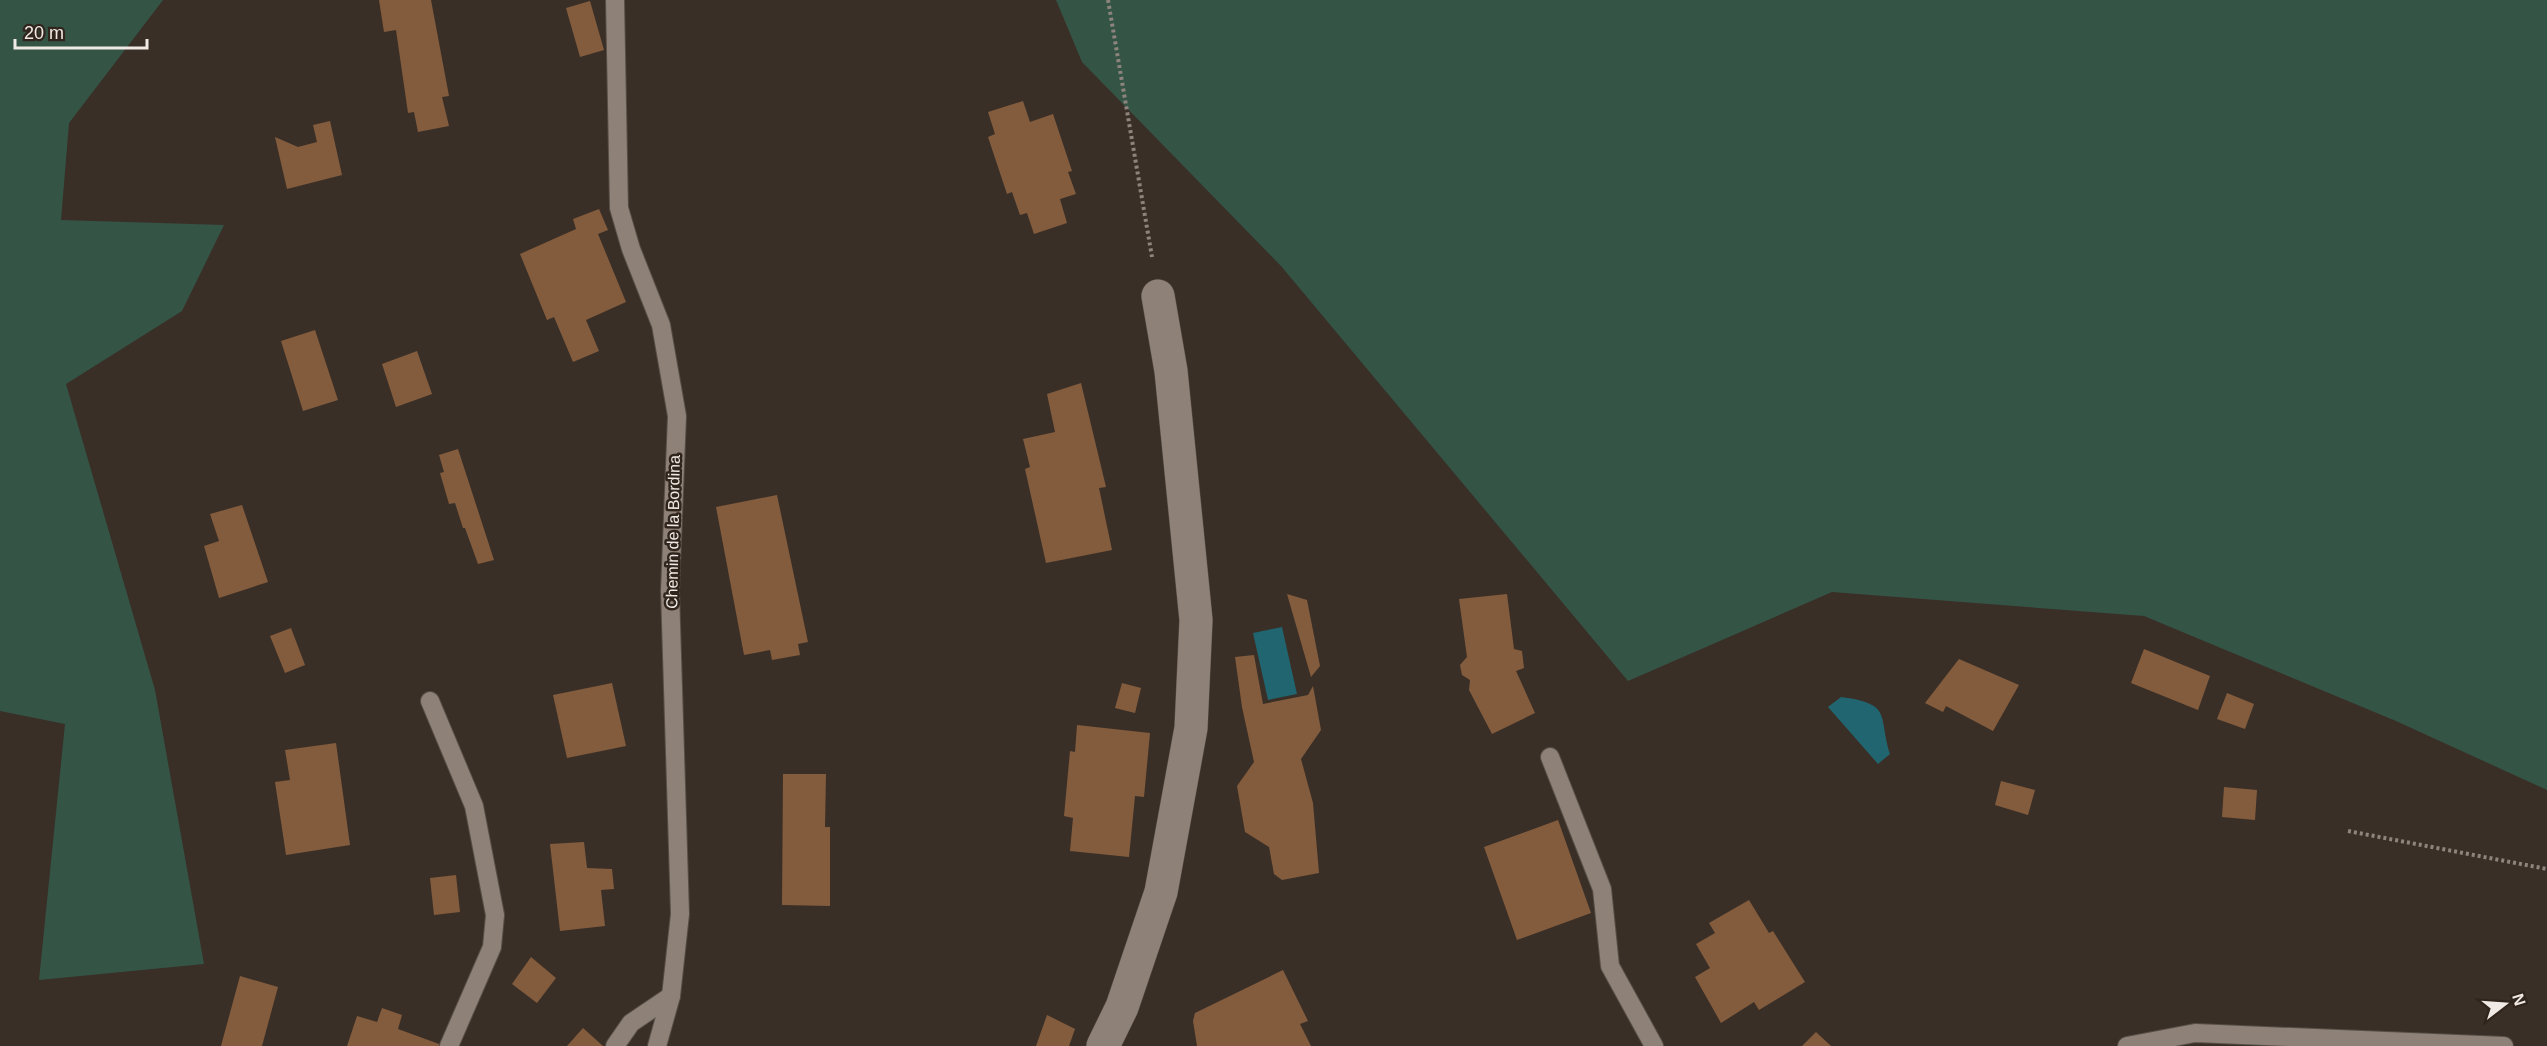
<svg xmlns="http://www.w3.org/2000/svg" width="2547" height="1046" viewBox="0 0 2547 1046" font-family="Arial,sans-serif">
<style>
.green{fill:#345446}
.water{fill:#20656f}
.building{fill:#835c3d}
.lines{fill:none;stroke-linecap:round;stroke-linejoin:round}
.service-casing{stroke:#574e46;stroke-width:20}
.minor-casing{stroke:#574e46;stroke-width:34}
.path{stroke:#8d847d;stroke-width:4;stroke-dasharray:3 3;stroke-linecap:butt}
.service{stroke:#8e8177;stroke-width:18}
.minor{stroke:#8e8177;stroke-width:33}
.labels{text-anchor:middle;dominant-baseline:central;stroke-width:5;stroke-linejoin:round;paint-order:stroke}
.street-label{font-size:16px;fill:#f0e9e4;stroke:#30251d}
</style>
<rect width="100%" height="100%" fill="#3a2f27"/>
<!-- green -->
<g class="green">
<polygon points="0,0 163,0 69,123 61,220 224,225 182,311 66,384 155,690 204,964 39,980 65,724 0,711"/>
<polygon points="1056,0 2547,0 2547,790 2396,721 2144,616 1832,592 1628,681 1281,266 1082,62"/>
</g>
<!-- water -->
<g class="water">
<polygon points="1282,627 1297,694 1268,700 1253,633"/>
<path d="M 1841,697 C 1893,704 1878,715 1890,754 L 1878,764 L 1828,707 Z"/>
</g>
<!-- building -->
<g class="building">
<polygon points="379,0 431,0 449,96 442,97 449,126 418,132 414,112 408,113 396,30 384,32"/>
<polygon points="590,1 604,50 580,57 566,8"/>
<polygon points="1023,101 1030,122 1053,114 1072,171 1068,172 1076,194 1060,199 1067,223 1034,234 1027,213 1020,215 1012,192 1007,194 988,137 995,134 988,112"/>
<polygon points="330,121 342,175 287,189 275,137 298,147 317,142 313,125"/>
<polygon points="599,209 608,230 598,234 626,302 586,320 599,351 573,362 554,317 547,320 520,254 576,229 573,219"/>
<polygon points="315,330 338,400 303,411 281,341"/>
<polygon points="417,351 432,394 396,407 382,364"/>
<polygon points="1081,383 1106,487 1099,488 1112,550 1046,563 1025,469 1030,467 1023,439 1055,432 1047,394"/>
<polygon points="458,449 494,560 478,564 465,528 463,528 455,503 449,504 440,473 444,472 439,455"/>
<polygon points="777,495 808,642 798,644 800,655 772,660 770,650 744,655 716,507"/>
<polygon points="242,505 268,582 219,598 204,546 219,541 210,514"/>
<polygon points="1287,594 1307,600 1320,666 1311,677"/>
<polygon points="1507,594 1514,649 1522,651 1524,668 1516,671 1535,713 1492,734 1469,690 1470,680 1462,675 1460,665 1467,657 1459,599"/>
<polygon points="291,628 305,665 285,673 270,636"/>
<polygon points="2144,649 2210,676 2198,710 2131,683"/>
<polygon points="1254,655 1263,704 1308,695 1313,686 1321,730 1301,759 1313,803 1319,873 1282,880 1274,874 1269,847 1245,832 1237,786 1254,762 1242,707 1235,657"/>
<polygon points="1959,659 2019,685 1993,731 1946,706 1943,712 1925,703"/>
<polygon points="612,683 626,746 567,758 553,695"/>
<polygon points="1122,683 1141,688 1135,713 1115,708"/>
<polygon points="2227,693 2254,704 2245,729 2217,719"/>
<polygon points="1077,725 1150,733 1144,797 1135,796 1129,857 1070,851 1073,818 1064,816 1070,751 1075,752"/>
<polygon points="336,743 350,845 286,855 275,782 290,780 285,750"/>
<polygon points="783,774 826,774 825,827 830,827 830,906 782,905"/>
<polygon points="2001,781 2035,790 2028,815 1995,805"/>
<polygon points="2224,787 2257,790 2255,820 2222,817"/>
<polygon points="1558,820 1591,913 1517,940 1484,847"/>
<polygon points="584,842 587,868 612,869 614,889 601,890 605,926 560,931 550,844"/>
<polygon points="456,875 460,912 434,915 430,878"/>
<polygon points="1749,900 1769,933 1773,931 1805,982 1759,1010 1754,1002 1721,1023 1695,977 1710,968 1696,944 1715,933 1709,923"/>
<polygon points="531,957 556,978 537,1003 512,984"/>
<polygon points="1283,970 1308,1021 1300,1024 1311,1046 1197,1046 1193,1021 1195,1013"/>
<polygon points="240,976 278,987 262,1046 221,1046"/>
<polygon points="382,1008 402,1015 398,1029 439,1044 439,1046 347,1046 357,1016 377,1022"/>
<polygon points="1047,1015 1075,1029 1069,1046 1036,1046"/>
<polygon points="583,1028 603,1046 567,1046"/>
<polygon points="1816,1032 1831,1046 1802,1046"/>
</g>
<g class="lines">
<defs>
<g id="service">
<polyline points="615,0 619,208 631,249 661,325 677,416 670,591 680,914 671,996 657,1046"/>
<polyline points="430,701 474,806 495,915 492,947 449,1046"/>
<polyline points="1550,757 1602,889 1610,966 1654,1046"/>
<polyline points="615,1046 631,1023 671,996"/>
<polyline points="2127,1046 2195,1033 2504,1046"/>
</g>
<polyline id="minor" points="1103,1046 1122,1007 1161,892 1191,728 1196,620 1171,371 1158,296"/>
</defs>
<!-- service casing -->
<use href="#service" class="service-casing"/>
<!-- minor casing -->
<use href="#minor" class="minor-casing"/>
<!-- path -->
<g class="path">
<polyline points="1108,0 1152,257"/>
<polyline points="2348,831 2547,869"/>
</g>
<!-- service -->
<use href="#service" class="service"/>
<!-- minor -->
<use href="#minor" class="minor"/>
</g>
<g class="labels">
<!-- street labels -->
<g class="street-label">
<text transform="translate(673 532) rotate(-89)">Chemin de la Bordina</text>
</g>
</g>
<!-- north arrow -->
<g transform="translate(2505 1004) rotate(73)" stroke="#30251d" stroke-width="4.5" paint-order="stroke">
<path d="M0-4.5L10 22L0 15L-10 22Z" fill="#f0e9e4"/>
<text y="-9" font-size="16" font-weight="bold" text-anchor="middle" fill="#f0e9e4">N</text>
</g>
<!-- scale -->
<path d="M15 39v9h132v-9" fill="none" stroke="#f0e9e4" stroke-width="3"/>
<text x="24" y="39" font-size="18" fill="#f0e9e4" stroke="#30251d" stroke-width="4.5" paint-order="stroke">20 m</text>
</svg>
